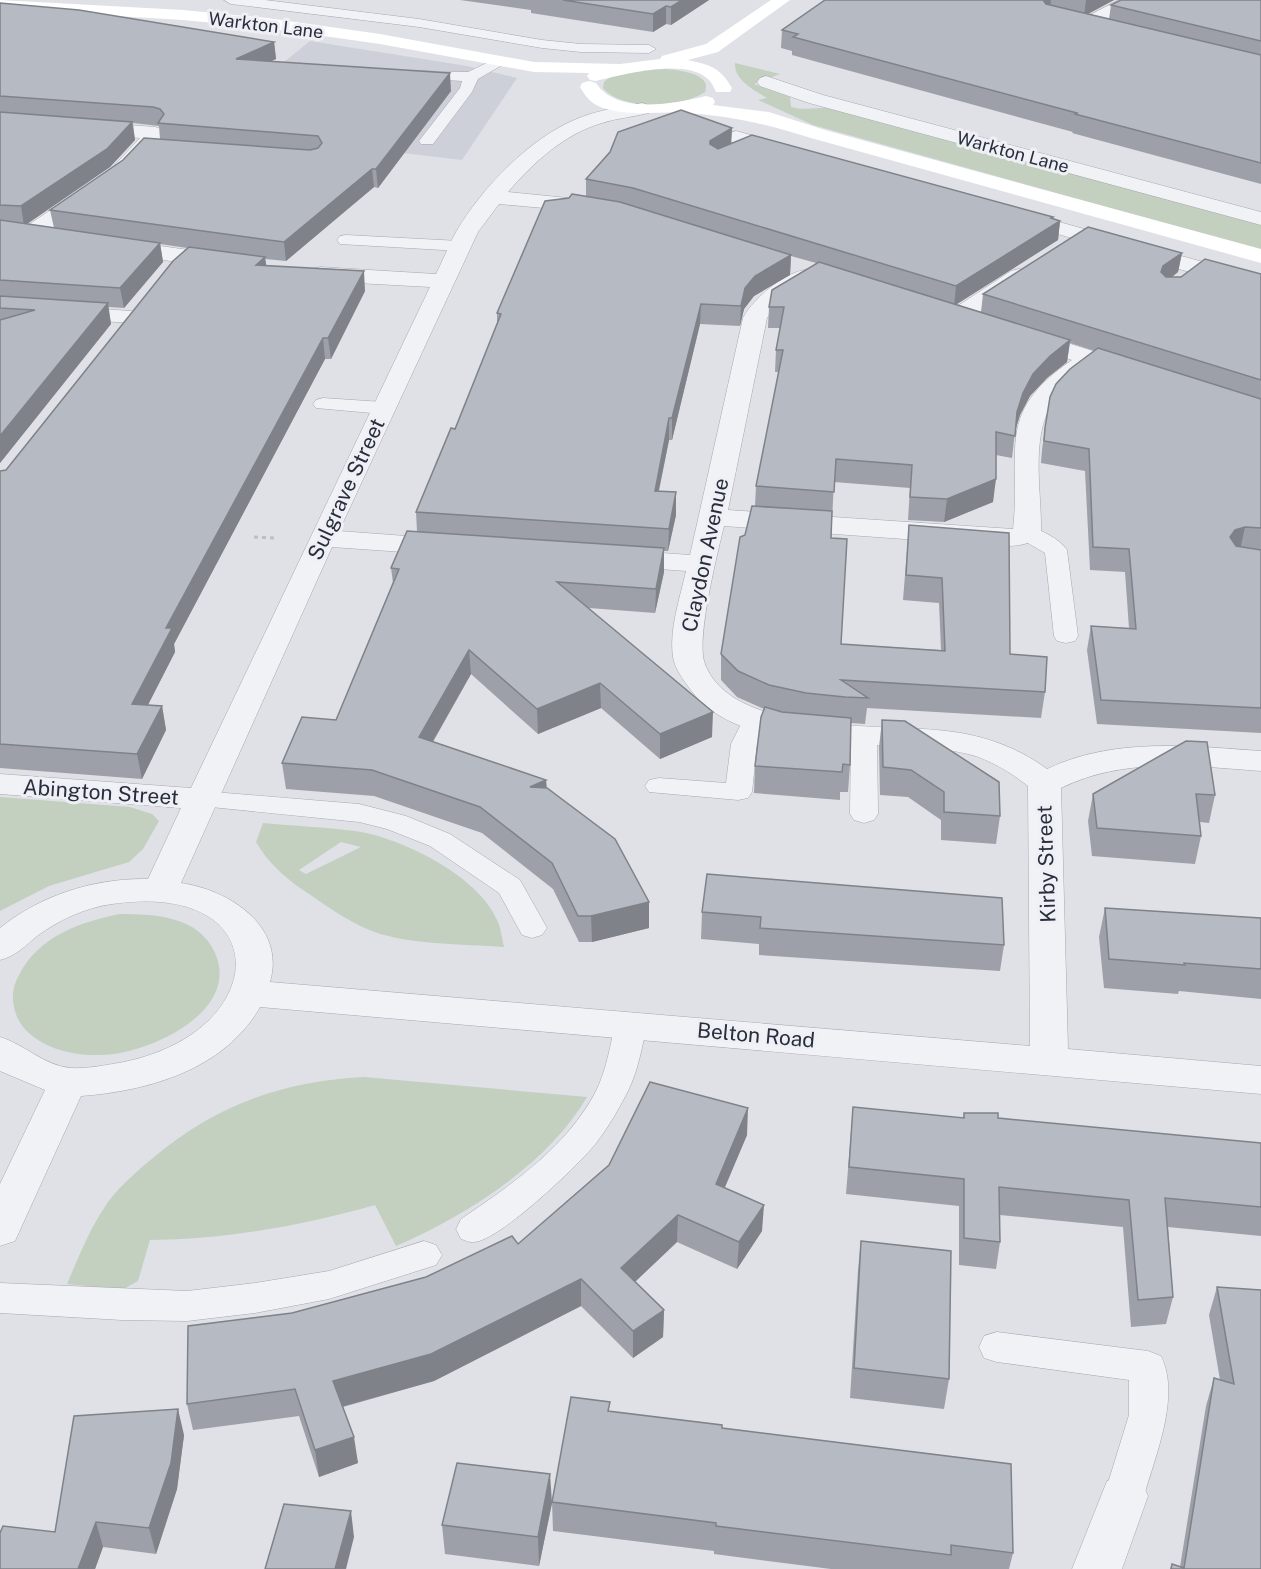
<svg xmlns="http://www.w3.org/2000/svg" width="1261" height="1569" viewBox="0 0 1261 1569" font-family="'Public Sans',sans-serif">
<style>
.built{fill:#cdd0d9}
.green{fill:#c3d0c0;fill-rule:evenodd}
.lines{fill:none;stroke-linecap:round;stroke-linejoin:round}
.lane-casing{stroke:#a5a8b1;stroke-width:1}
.street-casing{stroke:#a5a8b1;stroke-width:1}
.path{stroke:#bdbfc6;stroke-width:3;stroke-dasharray:4 4;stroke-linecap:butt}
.lane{fill:#f1f2f6;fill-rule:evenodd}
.street{fill:#f1f2f6;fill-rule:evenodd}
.secondary{fill:#fff;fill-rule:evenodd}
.wall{fill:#9da0a8;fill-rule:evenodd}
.shaded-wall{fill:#7f8288}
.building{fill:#b6bac3;stroke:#7f8288;stroke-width:1.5}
.labels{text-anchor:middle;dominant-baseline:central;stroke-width:6;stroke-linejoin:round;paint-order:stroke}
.far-street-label{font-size:18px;fill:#292e3d;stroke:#eef0f5}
.street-label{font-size:21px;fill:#292e3d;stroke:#eef0f5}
</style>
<rect width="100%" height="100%" fill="#dfe1e7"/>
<!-- built -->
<polygon class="built" points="310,41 467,66 517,78 462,160 201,129"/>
<!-- green -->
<g class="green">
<path d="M 735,63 L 780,74 L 754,84 L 790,97 L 791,107 C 806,111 818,107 834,108 L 1261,225 L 1261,250 L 813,125 L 758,100 L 767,98 C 754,90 734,80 735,63 Z"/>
<path d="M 665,69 C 677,70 713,73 705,92 C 682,108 622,111 603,88 L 604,82 C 620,68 644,70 665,69 Z"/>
<polygon points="0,797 130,807 152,814 159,821 143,849 129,862 49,886 0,911"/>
<path d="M 263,823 C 294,826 325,827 355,831 C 400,837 479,876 497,920 C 501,928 502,938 504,947 C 464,944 402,945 367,929 C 347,920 329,908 312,896 C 290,882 269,865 256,842 ZM 341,842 L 361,847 L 306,874 L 299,870 Z"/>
<path d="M 120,914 C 155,914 199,916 215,953 C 240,1009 158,1048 114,1054 C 90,1057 64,1054 43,1043 C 31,1036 20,1027 16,1014 C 11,1000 12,987 19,975 C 39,936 80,922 120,914 Z"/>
<path d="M 364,1077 L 587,1097 C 548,1164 467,1215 396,1246 L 375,1205 C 301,1226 227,1239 150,1240 L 138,1281 L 122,1290 L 67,1284 C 79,1256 90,1228 108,1202 C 121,1185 137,1171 154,1157 C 216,1105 283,1081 364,1077 Z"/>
</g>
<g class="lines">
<defs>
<g id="lane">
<polygon points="224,0 265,0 419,19 542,40 581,44 649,45 656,49 649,53 581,52 542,48 419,27 231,4"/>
<polygon points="499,57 504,58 506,61 504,64 478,79 472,92 433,144 421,144 419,141 460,88 462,81 414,78 407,74 409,71 468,72"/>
<polygon points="346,235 460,241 466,242 469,246 466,250 460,251 340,244 337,240 340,236"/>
<polygon points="0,302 131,311 138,313 141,317 138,321 131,323 0,314"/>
<polygon points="323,398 383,402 390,404 393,408 390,412 383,414 316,408 313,404 316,400"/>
<path d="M 1027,526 C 1040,529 1060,539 1067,550 L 1078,636 L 1075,641 L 1066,643 L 1057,641 L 1054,636 L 1045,553 L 1019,538 L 1016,533 L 1019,528 Z"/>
<polygon points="755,711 764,714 768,719 757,744 752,792 748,798 738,800 649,792 645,786 649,780 659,778 726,783 731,744 746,714"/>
<polygon points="864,727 873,729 877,735 878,814 874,820 864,823 854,820 850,814 851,735 855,729"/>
<polygon points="201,791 359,804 406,816 450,834 520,880 547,928 542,935 532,938 522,935 499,893 430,846 387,829 359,822 191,805 187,799 191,793"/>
<path d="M 631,1014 L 642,1017 L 647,1025 C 642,1047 638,1071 628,1091 C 619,1109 609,1126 597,1142 C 580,1164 499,1241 474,1242 C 470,1243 465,1240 461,1239 L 456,1229 L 461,1219 C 511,1185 567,1147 596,1091 C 606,1071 610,1047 615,1025 L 620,1017 Z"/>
<polygon points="424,1241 436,1245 442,1255 436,1265 329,1299 255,1313 187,1321 122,1320 0,1313 0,1283 187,1291 255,1283 329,1271"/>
<path d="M 997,1332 L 1148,1351 L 1161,1356 C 1181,1396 1155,1456 1144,1496 L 1138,1508 L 1124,1513 L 1110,1508 L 1104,1496 L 1129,1415 L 1129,1380 L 997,1362 L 984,1358 L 979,1347 L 984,1336 Z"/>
</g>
<g id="street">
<polygon points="1119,0 1136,0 1128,10 1092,28 1080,28 1077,24 1080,20"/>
<polygon points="766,76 823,95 1261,212 1261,225 809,103 760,86 757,82 760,78"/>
<path d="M 642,103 L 649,105 L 651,109 L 649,113 C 633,117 617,118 602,123 C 564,134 533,163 508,192 L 588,200 L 595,202 L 598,206 L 595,210 L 588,212 L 499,204 L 478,232 L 339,531 L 446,539 L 456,541 L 460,547 L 456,553 L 446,555 L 332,547 L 181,883 C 229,890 286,926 270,982 L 1030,1046 L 1028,786 C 1010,772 989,759 968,754 C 889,734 744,763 690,689 C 683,679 675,669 673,657 C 669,629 680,598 686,571 L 620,566 L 610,564 L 606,558 L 610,552 L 620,550 L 690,555 L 743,318 C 754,297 793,264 817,270 L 820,275 L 817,280 L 778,303 L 767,318 L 728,510 L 1013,529 C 1022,450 993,414 1072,360 L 1017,342 L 1013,337 L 1017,332 L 1025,330 L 1033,332 L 1137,365 L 1140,370 L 1137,375 L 1128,377 L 1094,367 C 1079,378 1061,387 1052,403 C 1030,440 1042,493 1041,533 C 1032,546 1015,546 1001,546 L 724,526 C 717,555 697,635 704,661 C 728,737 884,723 946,731 C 983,735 1017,747 1047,769 C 1114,737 1190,746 1261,751 L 1261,771 C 1193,766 1124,757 1061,788 L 1068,1049 L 1261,1066 L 1261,1094 L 260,1007 C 225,1069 149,1091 81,1096 L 15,1241 L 0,1246 L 0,1184 L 45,1090 L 0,1071 L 0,1037 C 24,1044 43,1065 70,1068 C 87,1069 107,1065 124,1062 C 273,1031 277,880 112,904 C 84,908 59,920 37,936 C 25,946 16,956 0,960 L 0,928 C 41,895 95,878 148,879 L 181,808 L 0,794 L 0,774 L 191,788 L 430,287 L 320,281 L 312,279 L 309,274 L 312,269 L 320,267 L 436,274 C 443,260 449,245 456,232 C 481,189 530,137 579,118 C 599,110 621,107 642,103 Z"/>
<polygon points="0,115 155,127 162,129 165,133 125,177 37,240 29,241 21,240 18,235 21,230 111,169 140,138 0,127"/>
<polygon points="736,131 792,146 795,150 792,154 785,156 729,141 726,137 729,133"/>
<polygon points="1016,210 1239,272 1242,277 1239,282 1231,284 1009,220 1005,216 1009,212"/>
<polygon points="118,240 224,255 232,257 235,262 232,267 224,269 110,252 107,247 110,242"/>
<polygon points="1019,269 1027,271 1030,276 1027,281 966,321 958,323 950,321 946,316 950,311 1011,271"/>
<polygon points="1124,1475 1141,1481 1148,1496 1122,1569 1072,1569 1107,1481"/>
</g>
</defs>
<!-- lane casing -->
<use href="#lane" class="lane-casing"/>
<!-- street casing -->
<use href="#street" class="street-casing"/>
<!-- path -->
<polyline class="path" points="254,537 275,538"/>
<!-- lane -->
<use href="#lane" class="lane"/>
<!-- street -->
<use href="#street" class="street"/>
<!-- secondary -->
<g class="secondary">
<path d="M 0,0 L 183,10 L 267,18 L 380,34 L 534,62 L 620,64 L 660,59 L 662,56 L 706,44 L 771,0 L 790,0 L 718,52 L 688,60 C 710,65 720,67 732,88 L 730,92 L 716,92 C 714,88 712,83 709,80 C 686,57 623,75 596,81 L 590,80 L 587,76 L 589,73 L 534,72 L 380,44 L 267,28 L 183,20 L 0,9 Z"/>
<path d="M 589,81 L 596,83 C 617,115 673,104 706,96 L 713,98 L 715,102 L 713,105 L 769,112 L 825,130 L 1261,249 L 1261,263 L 811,138 C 770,125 728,115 685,113 C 657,111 631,117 603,108 C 591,104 586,97 580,87 L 582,83 Z"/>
</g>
</g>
<!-- wall -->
<g class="wall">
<polygon points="460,0 709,0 671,25 666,24 653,32 531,13 531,10"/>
<polygon points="825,0 1114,0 1088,14 1109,19 1111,5 1261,0 1261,184 1072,133 1073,132 792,55 792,51 781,48 782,30"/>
<path d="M 0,3 L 274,42 L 276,59 L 271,61 L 451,91 L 378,188 L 374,187 L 286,261 L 265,259 L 266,266 L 365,291 L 331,359 L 325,359 L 174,644 L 175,652 L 148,705 L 162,706 L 166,730 L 142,779 L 0,768 L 0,471 L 6,470 L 187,248 L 160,244 L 163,262 L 124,308 L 108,307 L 111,324 L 0,463 ZM 133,123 L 159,126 L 160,139 L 50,210 L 54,228 L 27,224 L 110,167 L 135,140 Z"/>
<polygon points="732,128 731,143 1053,217 1053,219 1060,221 1058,240 955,304 981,312 983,294 1182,253 1178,272 1172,277 1261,274 1261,733 1097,724 1087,650 1091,626 1129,628 1125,572 1090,570 1085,471 1041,463 1042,450 1045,428 1095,351 1070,343 1067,362 1047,378 1030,396 1020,415 1015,431 1012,458 996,455 993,502 944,522 908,520 910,488 834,482 831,538 841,644 941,650 939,603 903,600 909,525 1010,654 1045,692 1041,718 867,708 865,724 851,723 850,765 848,792 840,792 840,800 754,793 755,766 764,709 737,697 721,680 721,654 745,535 755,506 756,486 779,372 775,372 776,350 780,328 768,328 769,307 816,263 791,256 790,275 754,296 744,309 740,326 700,324 672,440 669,440 659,491 676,492 676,515 668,551 664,551 664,572 655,613 589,608 712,737 660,759 601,708 538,734 471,674 433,742 546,780 547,788 649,928 592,942 579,942 553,889 482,833 374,796 286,789 282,763 336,720 393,583 391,568 417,531 416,512 455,429 497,323 497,313 586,196 586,179"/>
<polygon points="882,720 1000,816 996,844 941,840 941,820 908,797 880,795 879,747"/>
<polygon points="1186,741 1215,795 1209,823 1200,822 1201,836 1195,864 1092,856 1088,821 1093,794"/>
<polygon points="707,874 1004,945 1000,971 759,955 759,944 701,939 702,912"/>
<polygon points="1105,908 1261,918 1261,999 1179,991 1178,994 1104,988 1099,937"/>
<polygon points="853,1107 963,1118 964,1113 998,1118 1261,1143 1261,1236 1168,1227 1173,1297 1166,1324 1131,1327 1123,1227 1000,1215 1000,1242 996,1269 959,1265 959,1206 846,1194"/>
<polygon points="747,1135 724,1188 762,1231 737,1269 677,1242 635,1282 664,1310 663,1337 633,1358 581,1306 434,1381 343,1407 358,1463 319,1477 299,1416 193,1430 187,1404 292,1313 426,1277 518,1244"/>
<polygon points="861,1241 949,1379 944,1409 850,1398 858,1270"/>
<polygon points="1217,1287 1261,1290 1261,1569 1170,1569 1172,1564 1180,1567 1206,1406 1214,1378 1220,1380 1209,1315"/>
<polygon points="610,1411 722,1428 1013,1553 1009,1569 831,1569 714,1554 714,1551 553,1531 552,1502"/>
<polygon points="184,1435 177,1489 156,1554 103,1547 95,1569 0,1569 55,1532"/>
<polygon points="552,1503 539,1566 445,1554 442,1525"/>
</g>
<!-- shaded-wall -->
<g class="shaded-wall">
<polygon points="682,0 709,0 671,25 671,7"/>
<polygon points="1042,0 1051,0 1050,8"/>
<polygon points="1086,0 1114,0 1084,16"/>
<polygon points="666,6 666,24 653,32 653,14"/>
<polygon points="274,42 276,59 238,76 236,59"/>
<polygon points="450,73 451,91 378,188 376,169"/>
<polygon points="132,122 135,140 110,167 24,226 21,206"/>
<polygon points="732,128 731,146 709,159 710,141"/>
<polygon points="372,169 374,187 286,261 284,242"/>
<polygon points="1053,217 1052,226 1060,221 1058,240 954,306 956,286"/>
<polygon points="160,243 163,262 124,308 120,288"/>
<polygon points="1182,253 1178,272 1160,286 1161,272 1163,266"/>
<polygon points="791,255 790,275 754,296 744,309 740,326 741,306 745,288 755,276"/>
<polygon points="265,257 268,277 256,265"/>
<polygon points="364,271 365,291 331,359 328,338"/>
<polygon points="108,303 111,324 0,463 0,436"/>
<polygon points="701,304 700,324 672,440 672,418"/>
<polygon points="323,338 325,359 174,644 175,652 136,728 132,704 166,628"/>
<polygon points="1070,340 1067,362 1047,378 1030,396 1020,415 1014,434 1017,412 1023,393 1033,374 1050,356"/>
<polygon points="669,418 669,440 654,513 655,491"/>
<polygon points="996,479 993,502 944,522 947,499"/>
<polygon points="676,492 676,515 668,551 669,529"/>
<polygon points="1245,527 1240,550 1225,560 1230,537 1235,530"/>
<polygon points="664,548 664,572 655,613 656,589"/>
<polygon points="469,650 471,674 421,762 419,737"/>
<polygon points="600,683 601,708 538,734 537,709"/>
<polygon points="162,706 166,730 142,779 137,754"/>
<polygon points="713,712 712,737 660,759 660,734"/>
<polygon points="546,780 547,806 530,787"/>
<polygon points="649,902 649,928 592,942 591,916"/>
<polygon points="748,1108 747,1135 715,1211 716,1184"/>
<polygon points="764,1205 762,1231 737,1269 739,1242"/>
<polygon points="678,1215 677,1242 621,1295 621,1268"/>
<polygon points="581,1279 581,1306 434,1381 337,1408 333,1381"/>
<polygon points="664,1310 663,1337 633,1358 633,1331"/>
<polygon points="178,1409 184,1435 177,1489 156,1554 149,1528"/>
<polygon points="354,1437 358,1463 319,1477 315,1450"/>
<polygon points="550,1474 552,1503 539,1566 538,1537"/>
<polygon points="351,1511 354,1537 346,1569 335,1569"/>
<polygon points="96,1522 103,1547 95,1569 78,1569"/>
</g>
<!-- building -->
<g class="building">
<polygon points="563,0 682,0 671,7 666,6 653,14"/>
<polygon points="825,0 1043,0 1046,4 1261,55 1261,163 1075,114 1077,113 793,37 798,34 782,30"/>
<polygon points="1121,0 1261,0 1261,41 1111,5"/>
<polygon points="0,3 79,10 274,42 236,59 450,73 376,169 372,169 284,242 50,210 123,160 144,138 310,150 318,148 322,143 318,136 158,123 164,114 160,109 153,107 0,96"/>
<polygon points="681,110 732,128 710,141 710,144 718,149 752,135 1053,217 1051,218 1060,221 956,286 633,188 586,179 610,152 618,132"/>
<polygon points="0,112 132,122 107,149 21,206 0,205"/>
<polygon points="572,194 620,202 791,255 755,276 745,288 741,306 701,304 672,418 669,418 655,491 676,492 669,529 416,512 451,428 455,429 501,314 497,313 545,201 569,198"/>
<polygon points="0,220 160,243 120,288 0,280"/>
<polygon points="1088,227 1182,253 1163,266 1161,272 1166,277 1181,277 1205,259 1261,274 1261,380 983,294"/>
<polygon points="189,247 265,257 256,265 364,271 328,338 323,338 166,628 172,628 132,704 162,706 137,754 0,744 0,471 6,470 173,261"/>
<polygon points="819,262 1070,340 1050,356 1033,374 1023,393 1017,412 1015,436 996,432 996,479 947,499 910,497 912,465 836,459 834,492 756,486 783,350 776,350 784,307 769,307 772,290"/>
<polygon points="0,296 108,303 0,436 0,320 35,310 0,308"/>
<polygon points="1098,348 1261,399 1261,528 1245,527 1235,530 1230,537 1236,546 1261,550 1261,708 1101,700 1091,626 1136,629 1129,549 1093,547 1089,449 1044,441 1045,428 1050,397 1056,384 1070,369"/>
<polygon points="752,506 832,511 831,538 847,539 841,644 945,651 942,578 906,575 909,525 1009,533 1010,654 1047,657 1045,692 841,680 868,698 845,697 806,693 769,685 738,671 721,654 740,537 745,535"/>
<polygon points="407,531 664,548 656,589 557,582 713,712 660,734 600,683 537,709 469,650 419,737 546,780 530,787 547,788 615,839 649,902 591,916 578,916 552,863 480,807 372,770 282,763 302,717 336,720 399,569 391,568"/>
<polygon points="765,707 782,712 851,718 850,765 843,764 842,772 755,766 761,717"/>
<polygon points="882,720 905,721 999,782 1000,816 944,812 944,792 911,770 883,767"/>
<polygon points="1186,741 1207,742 1215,795 1196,794 1201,836 1097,828 1093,794"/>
<polygon points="707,874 1002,898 1004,945 760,928 761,917 702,912"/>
<polygon points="1105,908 1261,918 1261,969 1184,963 1185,965 1109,959"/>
<polygon points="650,1082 748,1108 716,1184 764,1205 739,1242 678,1215 621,1268 664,1310 633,1331 581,1279 431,1354 333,1381 354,1437 315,1450 295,1389 187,1404 188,1326 292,1313 426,1277 512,1236 518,1244 609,1165"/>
<polygon points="853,1107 964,1118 964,1113 998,1113 998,1118 1261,1143 1261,1207 1165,1198 1173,1297 1138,1300 1129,1200 999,1187 1000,1242 964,1238 964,1179 849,1167"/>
<polygon points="861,1241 951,1251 949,1379 854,1368"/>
<polygon points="1217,1287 1261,1290 1261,1569 1171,1569 1172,1564 1184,1568 1214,1378 1234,1384"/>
<polygon points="571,1397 610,1402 608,1411 722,1425 722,1428 1011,1464 1013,1553 951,1545 951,1555 716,1526 716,1523 552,1502"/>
<polygon points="178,1409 171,1463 149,1528 96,1522 78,1569 0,1569 0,1533 3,1526 55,1532 74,1416"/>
<polygon points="457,1463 550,1474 538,1537 442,1525"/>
<polygon points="284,1504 351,1511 335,1569 265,1569"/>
</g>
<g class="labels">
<!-- far-street labels -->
<g class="far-street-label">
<text transform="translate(266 25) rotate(7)">Warkton Lane</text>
<text transform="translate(1013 152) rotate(15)">Warkton Lane</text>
</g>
<!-- street labels -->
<g class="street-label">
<text transform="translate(346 489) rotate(-65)">Sulgrave Street</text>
<text transform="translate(705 555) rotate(-78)">Claydon Avenue</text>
<text transform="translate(101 792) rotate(4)">Abington Street</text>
<text transform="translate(1046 864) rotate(-92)">Kirby Street</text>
<text transform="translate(756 1035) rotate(5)">Belton Road</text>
</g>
</g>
</svg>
